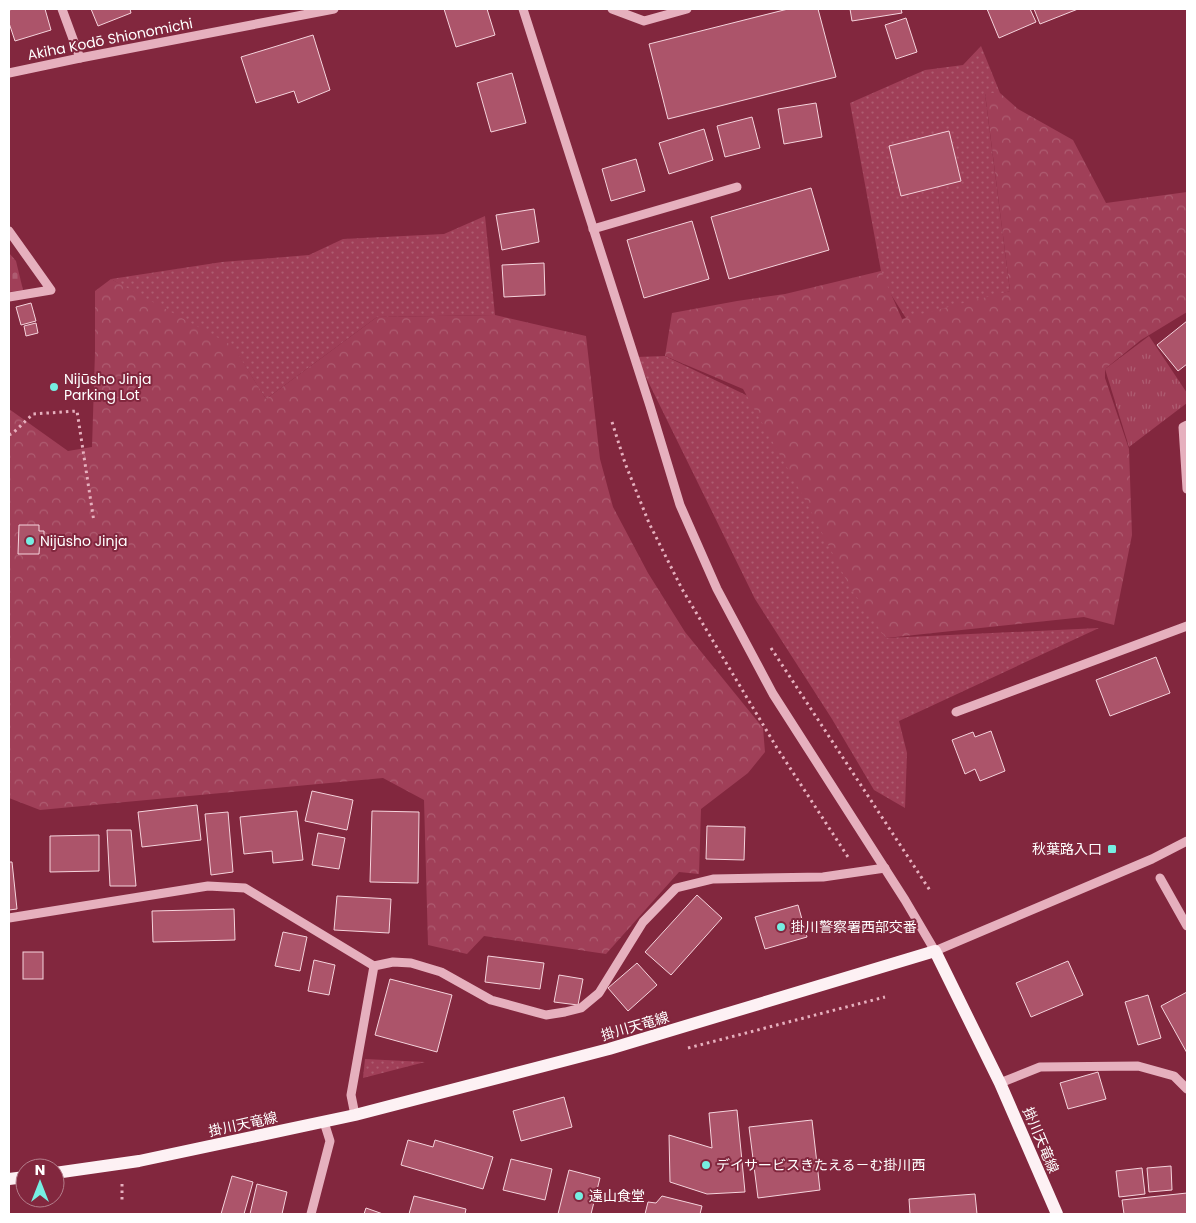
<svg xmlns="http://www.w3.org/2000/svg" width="1196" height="1223" viewBox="0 0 1196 1223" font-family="Poppins,'Noto Sans JP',sans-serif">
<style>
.grass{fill:url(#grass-dots)}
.forest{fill:url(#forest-crowns)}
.cemetery{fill:url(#cemetery-stones)}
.park{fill:url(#park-tufts)}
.building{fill:#ac546a;stroke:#f5d3dc}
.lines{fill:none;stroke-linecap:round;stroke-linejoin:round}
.path{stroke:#e6b0be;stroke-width:3;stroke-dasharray:2.5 4;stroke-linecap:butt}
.minor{stroke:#e6b0be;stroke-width:9}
.major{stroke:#fdf1f4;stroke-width:12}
.poi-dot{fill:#76eee2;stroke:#82273e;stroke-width:2}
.labels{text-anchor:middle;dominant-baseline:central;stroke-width:4;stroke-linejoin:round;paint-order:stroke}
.street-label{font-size:14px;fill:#fff;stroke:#82273e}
.poi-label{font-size:14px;fill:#fff;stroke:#82273e;text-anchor:start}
</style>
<defs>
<pattern id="grass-dots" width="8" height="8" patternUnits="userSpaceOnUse" patternTransform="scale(1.25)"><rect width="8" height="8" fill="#a03f58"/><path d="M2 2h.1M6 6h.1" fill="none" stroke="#ae5c71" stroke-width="1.8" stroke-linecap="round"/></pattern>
<pattern id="forest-crowns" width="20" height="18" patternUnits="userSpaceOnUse" patternTransform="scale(1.25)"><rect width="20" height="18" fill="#a03f58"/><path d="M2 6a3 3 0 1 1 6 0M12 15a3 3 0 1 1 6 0" fill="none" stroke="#ae5c71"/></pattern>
<pattern id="cemetery-stones" width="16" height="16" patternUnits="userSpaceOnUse" patternTransform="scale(1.25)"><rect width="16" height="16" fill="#a03f58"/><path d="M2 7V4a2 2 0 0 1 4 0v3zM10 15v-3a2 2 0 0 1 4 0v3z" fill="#ae5c71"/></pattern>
<pattern id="park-tufts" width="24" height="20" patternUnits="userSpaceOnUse" patternTransform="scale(1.25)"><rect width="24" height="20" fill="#a03f58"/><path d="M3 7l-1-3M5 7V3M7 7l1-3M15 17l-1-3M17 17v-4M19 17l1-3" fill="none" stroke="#ae5c71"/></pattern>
</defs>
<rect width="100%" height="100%" fill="#82273e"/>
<!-- grass -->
<g class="grass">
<polygon points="981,46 1000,93 985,94 1010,291 909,323 883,282 850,103 925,70 963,65"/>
<polygon points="485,216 495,315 377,317 266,399 238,355 111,279 222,262 309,255 343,239 444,234"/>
<polygon points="665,356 748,396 886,638 1099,628 899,721 907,753 905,808 874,790 832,719 755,599 636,357"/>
<polygon points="365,1059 425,1062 363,1078"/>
</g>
<!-- forest -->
<g class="forest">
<polygon points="985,93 1000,93 1018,109 1073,140 1106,203 1187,192 1187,312 1141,340 1105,369 1105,378 1129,449 1132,535 1114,625 1084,617 886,638 851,589 803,496 743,389 665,356 672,313 737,301 785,294 881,271 902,319 1010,291"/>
<polygon points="111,279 233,346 266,399 377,317 495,315 586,336 600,459 613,507 648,573 685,632 763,728 765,752 748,773 701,809 699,874 679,872 606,954 484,936 467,954 428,945 424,800 383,778 40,810 9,798 9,409 68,451 92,447 95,352 95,291"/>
</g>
<!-- cemetery -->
<polygon class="cemetery" points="9,253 16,261 23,290 9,292"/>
<!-- park -->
<polygon class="park" points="1149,336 1187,393 1187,403 1129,447 1105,369"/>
<!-- building -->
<g class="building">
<polygon points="14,9 45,9 51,30 15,41 9,23 9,10"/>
<polygon points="91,9 130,9 131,13 98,26"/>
<polygon points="444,9 487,9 495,35 456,47"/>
<polygon points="788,9 818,9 836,77 668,119 649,44"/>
<polygon points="850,9 901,9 902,13 852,21"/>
<polygon points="987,9 1030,9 1036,22 999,38"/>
<polygon points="1034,9 1078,9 1040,24"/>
<polygon points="906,18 917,52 896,59 885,25"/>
<polygon points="313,35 330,90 298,103 294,91 256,103 241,57"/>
<polygon points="512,73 526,123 491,132 477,83"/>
<polygon points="816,103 822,137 784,144 778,109"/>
<polygon points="752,117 760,148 725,157 717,126"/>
<polygon points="704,129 713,160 669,174 659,143"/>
<polygon points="949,131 961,181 901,196 889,146"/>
<polygon points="636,159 645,191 611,201 602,169"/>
<polygon points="811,188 829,250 729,279 711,217"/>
<polygon points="534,209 539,242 502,250 496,215"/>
<polygon points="692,221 709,279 644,298 627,240"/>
<polygon points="544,263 545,295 504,297 502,265"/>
<polygon points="31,303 36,321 21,325 16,307"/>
<polygon points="1187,321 1187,364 1178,371 1157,345"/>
<polygon points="36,323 38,333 26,336 24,326"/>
<polygon points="19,525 39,525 39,531 44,531 44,539 40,539 39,554 18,554"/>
<polygon points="1156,657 1170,693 1110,716 1096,680"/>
<polygon points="991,731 1005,771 980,781 975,769 965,774 952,740 973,732 975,737"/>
<polygon points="312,791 353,800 347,830 305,821"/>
<polygon points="197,805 201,840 142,847 138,812"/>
<polygon points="297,811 303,860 273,863 272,851 244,854 240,817"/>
<polygon points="372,811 419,812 418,883 370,882"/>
<polygon points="228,812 233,872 211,875 205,814"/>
<polygon points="707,826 745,827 744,860 706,859"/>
<polygon points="107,830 131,830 136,886 110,886"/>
<polygon points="318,833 345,838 339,869 312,865"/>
<polygon points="99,835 99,871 50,872 50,836"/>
<polygon points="9,862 12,862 17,909 9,910"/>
<polygon points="697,895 722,918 671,975 645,952"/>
<polygon points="337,896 391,899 389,933 334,930"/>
<polygon points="798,905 807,937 765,949 755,917"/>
<polygon points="234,909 235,940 153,942 152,911"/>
<polygon points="283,932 307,937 300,971 275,966"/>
<rect x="23" y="952" width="20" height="27"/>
<polygon points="488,956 544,963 540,989 485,982"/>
<polygon points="314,960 335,965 329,995 308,991"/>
<polygon points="1068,961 1083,995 1031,1017 1016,983"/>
<polygon points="637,963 657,985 628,1011 608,988"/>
<polygon points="559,975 583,979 578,1005 554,1002"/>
<polygon points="390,979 452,995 437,1052 375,1035"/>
<polygon points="1187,992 1187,1053 1161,1006"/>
<polygon points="1148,995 1161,1038 1138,1045 1125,1002"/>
<polygon points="1098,1072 1106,1099 1068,1109 1060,1083"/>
<polygon points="564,1097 572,1127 521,1141 513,1111"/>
<polygon points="737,1110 745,1192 707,1194 670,1182 669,1135 712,1148 709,1113"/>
<polygon points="812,1120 820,1190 758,1198 749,1127"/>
<polygon points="408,1140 433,1147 435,1140 493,1157 483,1189 401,1165"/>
<polygon points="511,1159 552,1169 545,1200 503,1190"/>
<polygon points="1171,1166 1172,1190 1149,1192 1147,1168"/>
<polygon points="1142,1168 1145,1194 1119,1197 1116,1171"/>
<polygon points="569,1170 600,1178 591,1214 558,1214"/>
<polygon points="232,1176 253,1182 244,1214 221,1214"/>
<polygon points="257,1184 287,1192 282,1214 250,1214"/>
<polygon points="1187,1193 1187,1214 1124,1214 1122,1200"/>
<polygon points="975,1194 977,1214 910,1214 909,1199"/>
<polygon points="414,1196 466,1209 465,1214 409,1214"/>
<polygon points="662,1196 702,1206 700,1214 645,1214 648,1202 656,1203"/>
<polygon points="366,1208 383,1214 364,1214"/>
</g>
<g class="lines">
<!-- path -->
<g class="path">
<polyline points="612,422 625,463 649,523 682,589 777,748 848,857"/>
<polyline points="9,435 13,433 33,414 77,411 94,522"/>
<polyline points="771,648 931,892"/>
<polyline points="688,1048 885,997"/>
<polyline points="122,1184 122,1201"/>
</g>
<!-- minor -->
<g class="minor">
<polyline points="62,9 80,58"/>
<polyline points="523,9 650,406 680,505 717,589 773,694 905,900 935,951 1152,859 1187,841"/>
<polyline points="612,9 644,21 687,9"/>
<polyline points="9,73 80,58 334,9"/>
<polyline points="593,229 737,187"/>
<polyline points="9,231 51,290 9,297"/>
<polyline points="1187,425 1183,427 1187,489"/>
<polyline points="956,712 1187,626"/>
<polyline points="1160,878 1187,926"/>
<polyline points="9,918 208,886 245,888 374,966"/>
<polyline points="1000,1083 1040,1067 1138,1066 1174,1076 1187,1089"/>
<polyline points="355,1115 351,1095 374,966 393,962 411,963 441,972 491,1000 546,1015 565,1012 581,1008 599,993 643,922 676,888 713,879 823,877 885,868"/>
<polyline points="311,1214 330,1141 324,1122"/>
</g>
<!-- major -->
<g class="major">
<polyline points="55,1173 139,1161 355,1115 609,1049 935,951 1000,1083 1057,1214"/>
<polyline points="9,1179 25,1177"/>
</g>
</g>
<!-- markers -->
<g class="poi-dot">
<circle cx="54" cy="387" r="5"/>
<circle cx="30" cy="541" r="5"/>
<rect x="1107" y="844" width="10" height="10" rx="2.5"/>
<circle cx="781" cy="927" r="5"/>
<circle cx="706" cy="1165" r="5"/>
<circle cx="579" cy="1196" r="5"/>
</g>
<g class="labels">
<!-- street labels -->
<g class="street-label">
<text transform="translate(110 39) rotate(-11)">Akiha Kodō Shionomichi</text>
<text transform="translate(635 1026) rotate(-16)">掛川天竜線</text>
<text transform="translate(243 1124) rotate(-12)">掛川天竜線</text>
<text transform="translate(1041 1140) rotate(67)">掛川天竜線</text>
</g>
<!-- poi labels -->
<g class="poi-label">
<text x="64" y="379">Nijūsho Jinja<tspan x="64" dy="16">Parking Lot</tspan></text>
<text x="40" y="541">Nijūsho Jinja</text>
<text x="1102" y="849" text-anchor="end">秋葉路入口</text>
<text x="791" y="927">掛川警察署西部交番</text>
<text x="716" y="1165">デイサービスきたえる－む掛川西</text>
<text x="589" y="1196">遠山食堂</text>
</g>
</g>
<!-- border -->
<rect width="1196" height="1223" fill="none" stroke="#ffffff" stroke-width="20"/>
<!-- north arrow -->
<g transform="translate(40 1183)"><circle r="24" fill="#82273e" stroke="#b47d8b"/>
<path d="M0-4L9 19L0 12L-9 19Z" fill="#76eee2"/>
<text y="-8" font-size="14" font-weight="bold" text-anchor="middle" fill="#ffffff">N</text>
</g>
</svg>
